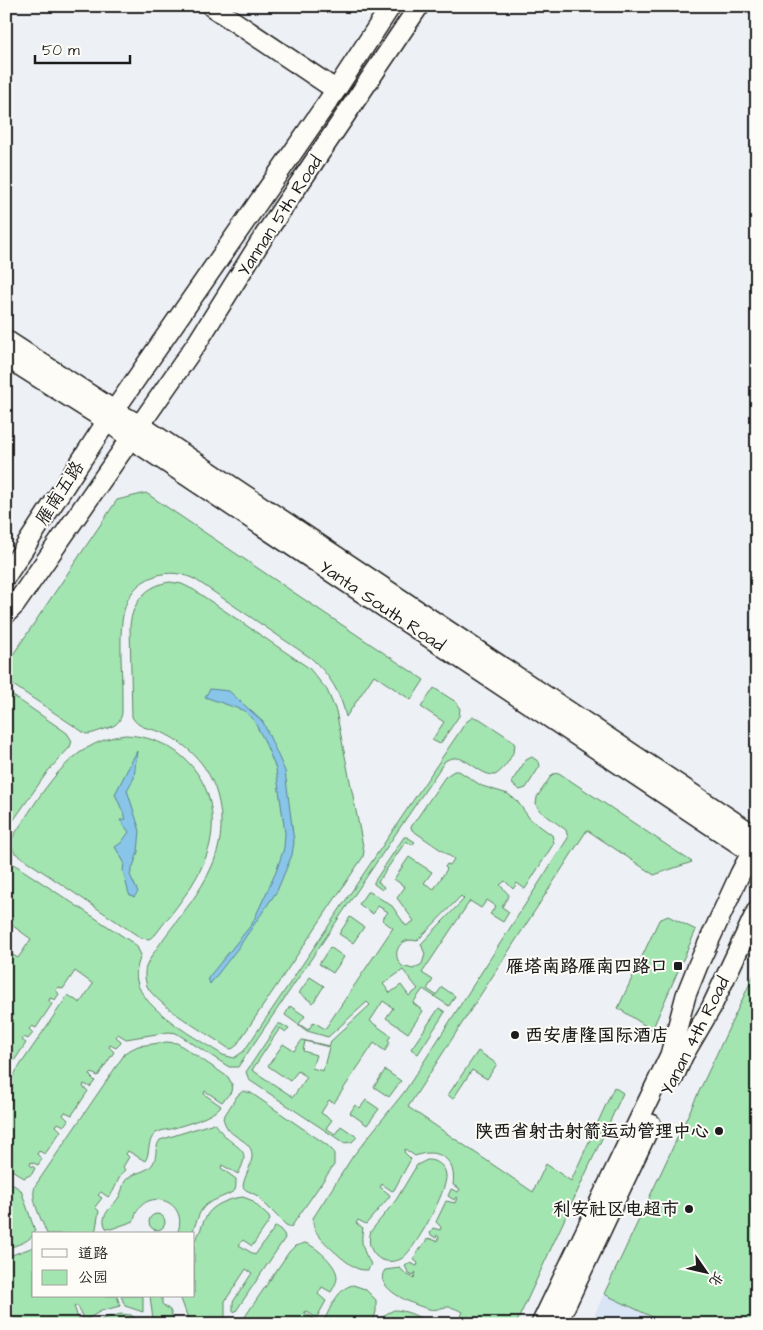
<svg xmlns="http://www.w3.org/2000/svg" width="763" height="1330" viewBox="0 0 763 1330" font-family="'Architects Daughter','LXGW WenKai TC',sans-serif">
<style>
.built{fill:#d9e4f5}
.green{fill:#a2e5b0;stroke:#5f8066;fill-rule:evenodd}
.water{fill:#88c5e8;stroke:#5d8196}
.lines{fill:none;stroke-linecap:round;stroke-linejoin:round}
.secondary-casing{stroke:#1c1c1c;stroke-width:22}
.secondary{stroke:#fdfcf7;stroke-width:19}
.poi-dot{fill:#1c1c1c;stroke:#fdfcf7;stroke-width:2}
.labels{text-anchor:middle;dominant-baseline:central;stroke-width:4;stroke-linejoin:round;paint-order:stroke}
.street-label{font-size:18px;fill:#1c1c1c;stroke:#fdfcf7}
.poi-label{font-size:18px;font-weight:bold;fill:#1c1c1c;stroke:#fdfcf7;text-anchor:end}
</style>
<rect width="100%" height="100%" fill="#edf1f6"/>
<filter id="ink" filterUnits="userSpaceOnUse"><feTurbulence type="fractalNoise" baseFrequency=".02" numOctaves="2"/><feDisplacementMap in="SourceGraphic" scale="10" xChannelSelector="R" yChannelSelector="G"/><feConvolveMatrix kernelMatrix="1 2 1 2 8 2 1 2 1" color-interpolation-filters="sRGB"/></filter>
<g filter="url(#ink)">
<!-- built -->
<polygon class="built" points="604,1294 667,1324 590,1324"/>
<!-- green -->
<g class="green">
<path d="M 146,493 L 424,680 L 411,700 L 374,675 L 346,717 C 341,693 329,674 311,658 L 196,580 C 183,573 169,571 155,576 C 118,589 121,627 121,658 C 122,676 122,695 122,713 C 120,725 112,727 102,730 C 96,732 92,734 86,734 L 7,681 L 6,665 L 117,500 Z"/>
<path d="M 170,582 L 182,584 L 194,590 L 309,668 L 327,690 L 336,711 L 364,851 L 363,857 L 236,1046 L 232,1049 L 228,1048 C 208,1034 157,1006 147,986 C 145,980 144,973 146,967 C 150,957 158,947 164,938 C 181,915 201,892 212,866 C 223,841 224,814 215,788 C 206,763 186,743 161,732 C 150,728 139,729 132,717 L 130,626 C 132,603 146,585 170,582 Z"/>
<polygon points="434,688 456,702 460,709 459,716 440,744 432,740 444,722 421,707"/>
<polygon points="6,691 67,733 72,741 70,747 48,771 6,831"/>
<path d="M 473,717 L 480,719 L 512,740 L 515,745 C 514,755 504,770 495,775 C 477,776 464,749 445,761 L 238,1067 L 229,1067 L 176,1033 L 169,1032 L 126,1039 L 118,1034 L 116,1037 L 121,1041 L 121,1043 L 116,1048 L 110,1045 L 109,1047 L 114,1052 L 98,1076 L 91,1073 L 90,1076 L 95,1081 L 90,1087 L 84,1084 L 83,1087 L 88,1091 L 72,1115 L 65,1112 L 63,1115 L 68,1120 L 64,1126 L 58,1123 L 56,1126 L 61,1131 L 45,1154 L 39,1151 L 37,1154 L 42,1159 L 38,1165 L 31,1162 L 30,1165 L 35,1168 L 32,1174 L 24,1178 L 6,1166 L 6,1086 L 68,995 L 80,1003 L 93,984 L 75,971 L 63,989 L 58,987 L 56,990 L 59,994 L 55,1000 L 50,998 L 49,1001 L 52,1004 L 36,1028 L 32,1026 L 29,1029 L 33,1033 L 28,1039 L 24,1037 L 22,1040 L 26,1043 L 10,1067 L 6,1066 L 6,951 L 18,958 L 31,939 L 13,926 L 6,936 L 6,859 L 136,945 L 141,955 C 138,964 135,972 137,981 C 142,1009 199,1040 223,1055 L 234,1058 L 244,1051 L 466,722 Z"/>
<path d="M 125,735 C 188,737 227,795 207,854 C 197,884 174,910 155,935 L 149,939 L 141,938 L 15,853 L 11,846 L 12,838 C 43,793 66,743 125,735 Z"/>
<polygon points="532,757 539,762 540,766 526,788 520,790 513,785 512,781 526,760"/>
<path d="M 454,771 L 459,771 L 482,786 L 508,794 L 517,801 L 530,819 L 552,835 L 554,843 L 525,889 L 517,883 L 513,889 L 505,881 L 500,885 L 509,895 L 502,907 L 509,912 L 503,922 L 490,914 L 496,906 L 487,900 L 481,908 L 470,901 L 422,973 L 433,980 L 427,989 L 436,995 L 442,987 L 455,996 L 449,1006 L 423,989 L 413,1003 L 423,1011 L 408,1033 L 386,1018 L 393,1008 L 383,1001 L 370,1021 L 391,1036 L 388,1040 L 390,1042 L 385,1051 L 374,1043 L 334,1103 L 329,1100 L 321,1113 L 332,1120 L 326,1128 L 335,1134 L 341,1126 L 357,1137 L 352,1142 L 344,1143 L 249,1080 L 246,1072 L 278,1024 L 281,1024 L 289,1029 L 286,1032 L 280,1028 L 252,1070 L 293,1097 L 307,1077 L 298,1071 L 290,1081 L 268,1066 L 283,1044 L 294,1051 L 302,1040 L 329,1046 L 331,1041 L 370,1005 L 367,1002 L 328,1037 L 307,1031 L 285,1015 L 290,1006 L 305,1016 L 299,1024 L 308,1030 L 314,1022 L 325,1029 L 393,928 L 382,920 L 388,912 L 378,906 L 373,914 L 359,904 L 367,892 L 370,892 L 392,906 L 406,926 L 414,921 L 397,898 L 405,887 L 394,879 L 409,857 L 432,872 L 424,883 L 434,889 L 447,869 L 445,867 L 447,864 L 450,865 L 454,859 L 412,830 L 411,827 L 445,777 ZM 461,896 L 464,899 L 421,944 L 425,954 L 422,964 L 413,969 L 402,966 C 390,954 400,936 417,941 ZM 403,970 L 418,989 L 409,996 L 401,985 L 390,993 L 383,984 ZM 305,1041 L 329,1047 L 323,1071 L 312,1068 L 316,1055 L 303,1051 Z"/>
<path d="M 559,773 L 692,862 L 654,875 L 587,830 L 408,1107 L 533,1192 L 546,1164 L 571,1181 L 614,1087 L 623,1093 L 516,1324 L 478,1324 L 461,1316 L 463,1312 C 458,1310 453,1307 448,1307 C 441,1307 436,1311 429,1309 C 416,1306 371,1288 385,1270 L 400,1268 L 406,1274 L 414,1278 L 416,1272 L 413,1275 L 408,1272 L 405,1266 L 410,1263 L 417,1266 L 418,1263 L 413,1259 L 428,1238 L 437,1241 L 439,1237 L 437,1235 L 436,1238 L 431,1235 L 430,1233 L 433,1228 L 440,1230 L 441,1227 L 436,1222 L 446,1201 L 455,1203 L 457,1198 L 456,1197 L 454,1200 L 448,1196 L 451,1189 L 458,1192 L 460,1189 L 453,1185 C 457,1159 438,1147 415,1156 L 405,1149 L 404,1152 L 411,1159 L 394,1190 L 392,1191 L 382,1184 L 380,1187 L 389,1194 L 390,1196 L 366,1224 L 358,1220 L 356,1223 L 363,1228 C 360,1243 363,1251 371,1264 L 368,1270 C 364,1270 360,1270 356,1268 C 346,1263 320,1240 315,1230 C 313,1226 313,1223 313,1218 L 353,1156 L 405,1091 L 566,841 L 568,838 L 566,830 L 540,811 L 536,805 L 537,797 L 551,776 L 553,774 Z"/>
<polygon points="404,837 407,837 415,842 412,845 406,841 378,882 384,887 382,890 374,884 374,882"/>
<polygon points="668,916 696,930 652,1030 618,1008 659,920"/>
<polygon points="350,917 364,927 353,943 339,934"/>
<polygon points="330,947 344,957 333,973 319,964"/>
<polygon points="757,968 757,1324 667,1324 604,1294"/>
<polygon points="310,977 324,986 313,1003 299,993"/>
<polygon points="439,1008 445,1012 418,1054 411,1049"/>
<path d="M 167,1042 L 177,1043 L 228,1077 L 232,1084 L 231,1092 L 222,1102 L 205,1091 L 204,1094 L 221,1106 C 212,1118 186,1124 171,1129 C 166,1130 161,1130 156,1133 C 146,1141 151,1153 145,1161 L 128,1151 L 126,1154 L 129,1157 L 123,1167 L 125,1170 C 116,1178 117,1190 108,1197 L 101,1192 L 98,1195 L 102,1198 L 95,1207 L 99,1211 L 95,1234 L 47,1234 C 42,1220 30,1200 35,1186 L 126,1052 L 138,1046 Z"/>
<polygon points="478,1051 497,1064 487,1079 472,1070 453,1099 448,1095"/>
<polygon points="385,1070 401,1081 389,1097 374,1087"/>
<path d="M 243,1091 L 251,1093 L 327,1145 L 334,1152 L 334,1165 L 291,1227 L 286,1225 L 256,1195 L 246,1190 L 243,1187 C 244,1176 251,1168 252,1157 C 253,1141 235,1139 228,1129 C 225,1125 224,1121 223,1118 L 237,1096 Z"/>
<polygon points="366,1100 379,1109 367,1125 350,1113 355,1105 360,1108"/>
<path d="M 214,1123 C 219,1126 219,1131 224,1135 C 239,1151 252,1148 238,1174 L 222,1165 L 221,1168 L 236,1179 C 236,1182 236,1188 235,1190 C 232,1194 212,1200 206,1205 C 197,1213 197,1224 191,1234 L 177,1234 C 192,1199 140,1184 134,1221 L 111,1229 L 106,1228 C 98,1214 115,1206 120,1195 C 123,1189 123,1181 128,1178 C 136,1172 146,1172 152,1165 C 158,1157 154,1148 160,1140 Z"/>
<path d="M 427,1160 C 436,1160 445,1165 446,1175 C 448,1190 414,1252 401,1259 C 393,1263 382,1262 376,1256 C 369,1249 368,1240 371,1231 L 396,1200 L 417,1165 Z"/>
<path d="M 6,1180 L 21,1190 L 35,1231 C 31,1242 18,1244 6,1249 Z"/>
<path d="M 243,1197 L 251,1200 L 269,1217 L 270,1220 L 252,1246 L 243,1240 L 239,1245 L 255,1255 L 275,1227 L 278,1227 L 284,1234 L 285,1238 L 236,1311 L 233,1312 L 233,1302 L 252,1273 L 246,1269 L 225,1301 L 225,1324 L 190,1324 L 180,1296 L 194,1296 L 194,1241 C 201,1233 201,1225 206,1217 C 211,1205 231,1198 243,1197 Z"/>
<circle cx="157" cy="1222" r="8"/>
<path d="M 305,1243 C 316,1246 337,1265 337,1277 C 337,1282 334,1287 331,1292 L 322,1287 L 318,1294 L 326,1301 L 317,1317 L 315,1317 L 306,1311 L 304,1312 L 314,1319 L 313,1324 L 240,1324 L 289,1252 L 295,1246 Z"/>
<polygon points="34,1247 34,1296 117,1296 120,1306 101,1311 84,1321 78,1306 74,1306 80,1324 6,1324 6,1257"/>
<path d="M 353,1285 L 365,1289 L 376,1300 L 376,1312 L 372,1324 L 322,1324 C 330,1310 337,1288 353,1285 Z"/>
<polygon points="121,1296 143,1296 143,1312 125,1306"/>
<polygon points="150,1296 162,1296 162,1304 170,1310 175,1324 159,1324 153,1320"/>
<path d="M 394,1310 C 404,1310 421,1316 428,1324 L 389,1324 L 382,1321 L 382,1319 L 386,1314 Z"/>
<polygon points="121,1314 131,1315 143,1324 94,1324 105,1318"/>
</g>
<!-- water -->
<g class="water">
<polygon points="210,689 229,691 263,722 285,771 294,842 292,855 277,891 238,948 210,984 208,978 252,924 276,872 284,848 285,833 276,769 264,740 254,721 245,711 205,697"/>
<polygon points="137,751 134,778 127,790 140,831 138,852 130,875 138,892 134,897 129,894 123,871 124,862 115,847 121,843 129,832 120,820 126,819 115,794"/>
</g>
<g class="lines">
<defs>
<g id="secondary">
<polyline points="211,6 336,90"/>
<polyline points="6,340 115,411 140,425 757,837"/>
<polyline points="6,357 107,421 130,438 757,856"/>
<polyline points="6,576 107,421 336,90 391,6"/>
<polyline points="6,614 15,605 197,343 264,236 419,6"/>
<polyline points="673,1079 683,1056 711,1008 757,910"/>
<polyline points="541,1324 670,1055 686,995 698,965 740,874 757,842"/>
<polyline points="557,1324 651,1124"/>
</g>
</defs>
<!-- secondary casing -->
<use href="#secondary" class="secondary-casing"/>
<!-- secondary -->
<use href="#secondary" class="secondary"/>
</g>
</g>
<!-- markers -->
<g class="poi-dot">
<rect x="673" y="961" width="10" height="10" rx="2.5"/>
<circle cx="515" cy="1035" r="5"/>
<circle cx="719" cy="1131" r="5"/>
<circle cx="689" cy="1209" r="5"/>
</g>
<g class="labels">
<!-- street labels -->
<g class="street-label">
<text transform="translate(280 216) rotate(-57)">Yannan 5th Road</text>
<text transform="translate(60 493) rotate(-57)">雁南五路</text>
<text transform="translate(382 606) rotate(34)">Yanta South Road</text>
<text transform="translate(695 1036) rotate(-63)">Yanan 4th Road</text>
</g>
<!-- poi labels -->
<g class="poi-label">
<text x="668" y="966">雁塔南路雁南四路口</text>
<text x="525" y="1035" text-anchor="start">西安唐隆国际酒店</text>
<text x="709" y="1131">陕西省射击射箭运动管理中心</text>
<text x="679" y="1209">利安社区电超市</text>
</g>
</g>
<!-- margin -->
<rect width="763" height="1330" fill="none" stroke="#fdfcf7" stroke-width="25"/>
<rect x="12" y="12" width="738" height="1305" fill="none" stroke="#1c1c1c" stroke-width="2" filter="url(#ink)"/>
<!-- legend -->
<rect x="32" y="1232" width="162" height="65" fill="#fdfcf7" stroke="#a3a29f"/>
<rect x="42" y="1249" width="25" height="8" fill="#fdfcf7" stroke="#a3a29f"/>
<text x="78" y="1258" font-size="15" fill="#1c1c1c">道路</text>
<rect x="42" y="1270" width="25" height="15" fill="#a2e5b0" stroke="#a3a29f"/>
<text x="78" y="1282" font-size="15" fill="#1c1c1c">公园</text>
<!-- north arrow -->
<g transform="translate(706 1272) rotate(124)" stroke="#fdfcf7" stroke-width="4" paint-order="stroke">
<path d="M0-4L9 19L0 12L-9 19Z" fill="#1c1c1c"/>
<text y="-8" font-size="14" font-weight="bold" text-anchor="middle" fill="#1c1c1c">北</text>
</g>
<!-- scale -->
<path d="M35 55v8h95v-8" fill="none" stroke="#1c1c1c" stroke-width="2.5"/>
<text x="42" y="55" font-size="15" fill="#1c1c1c" stroke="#fdfcf7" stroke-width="4" paint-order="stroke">50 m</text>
</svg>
